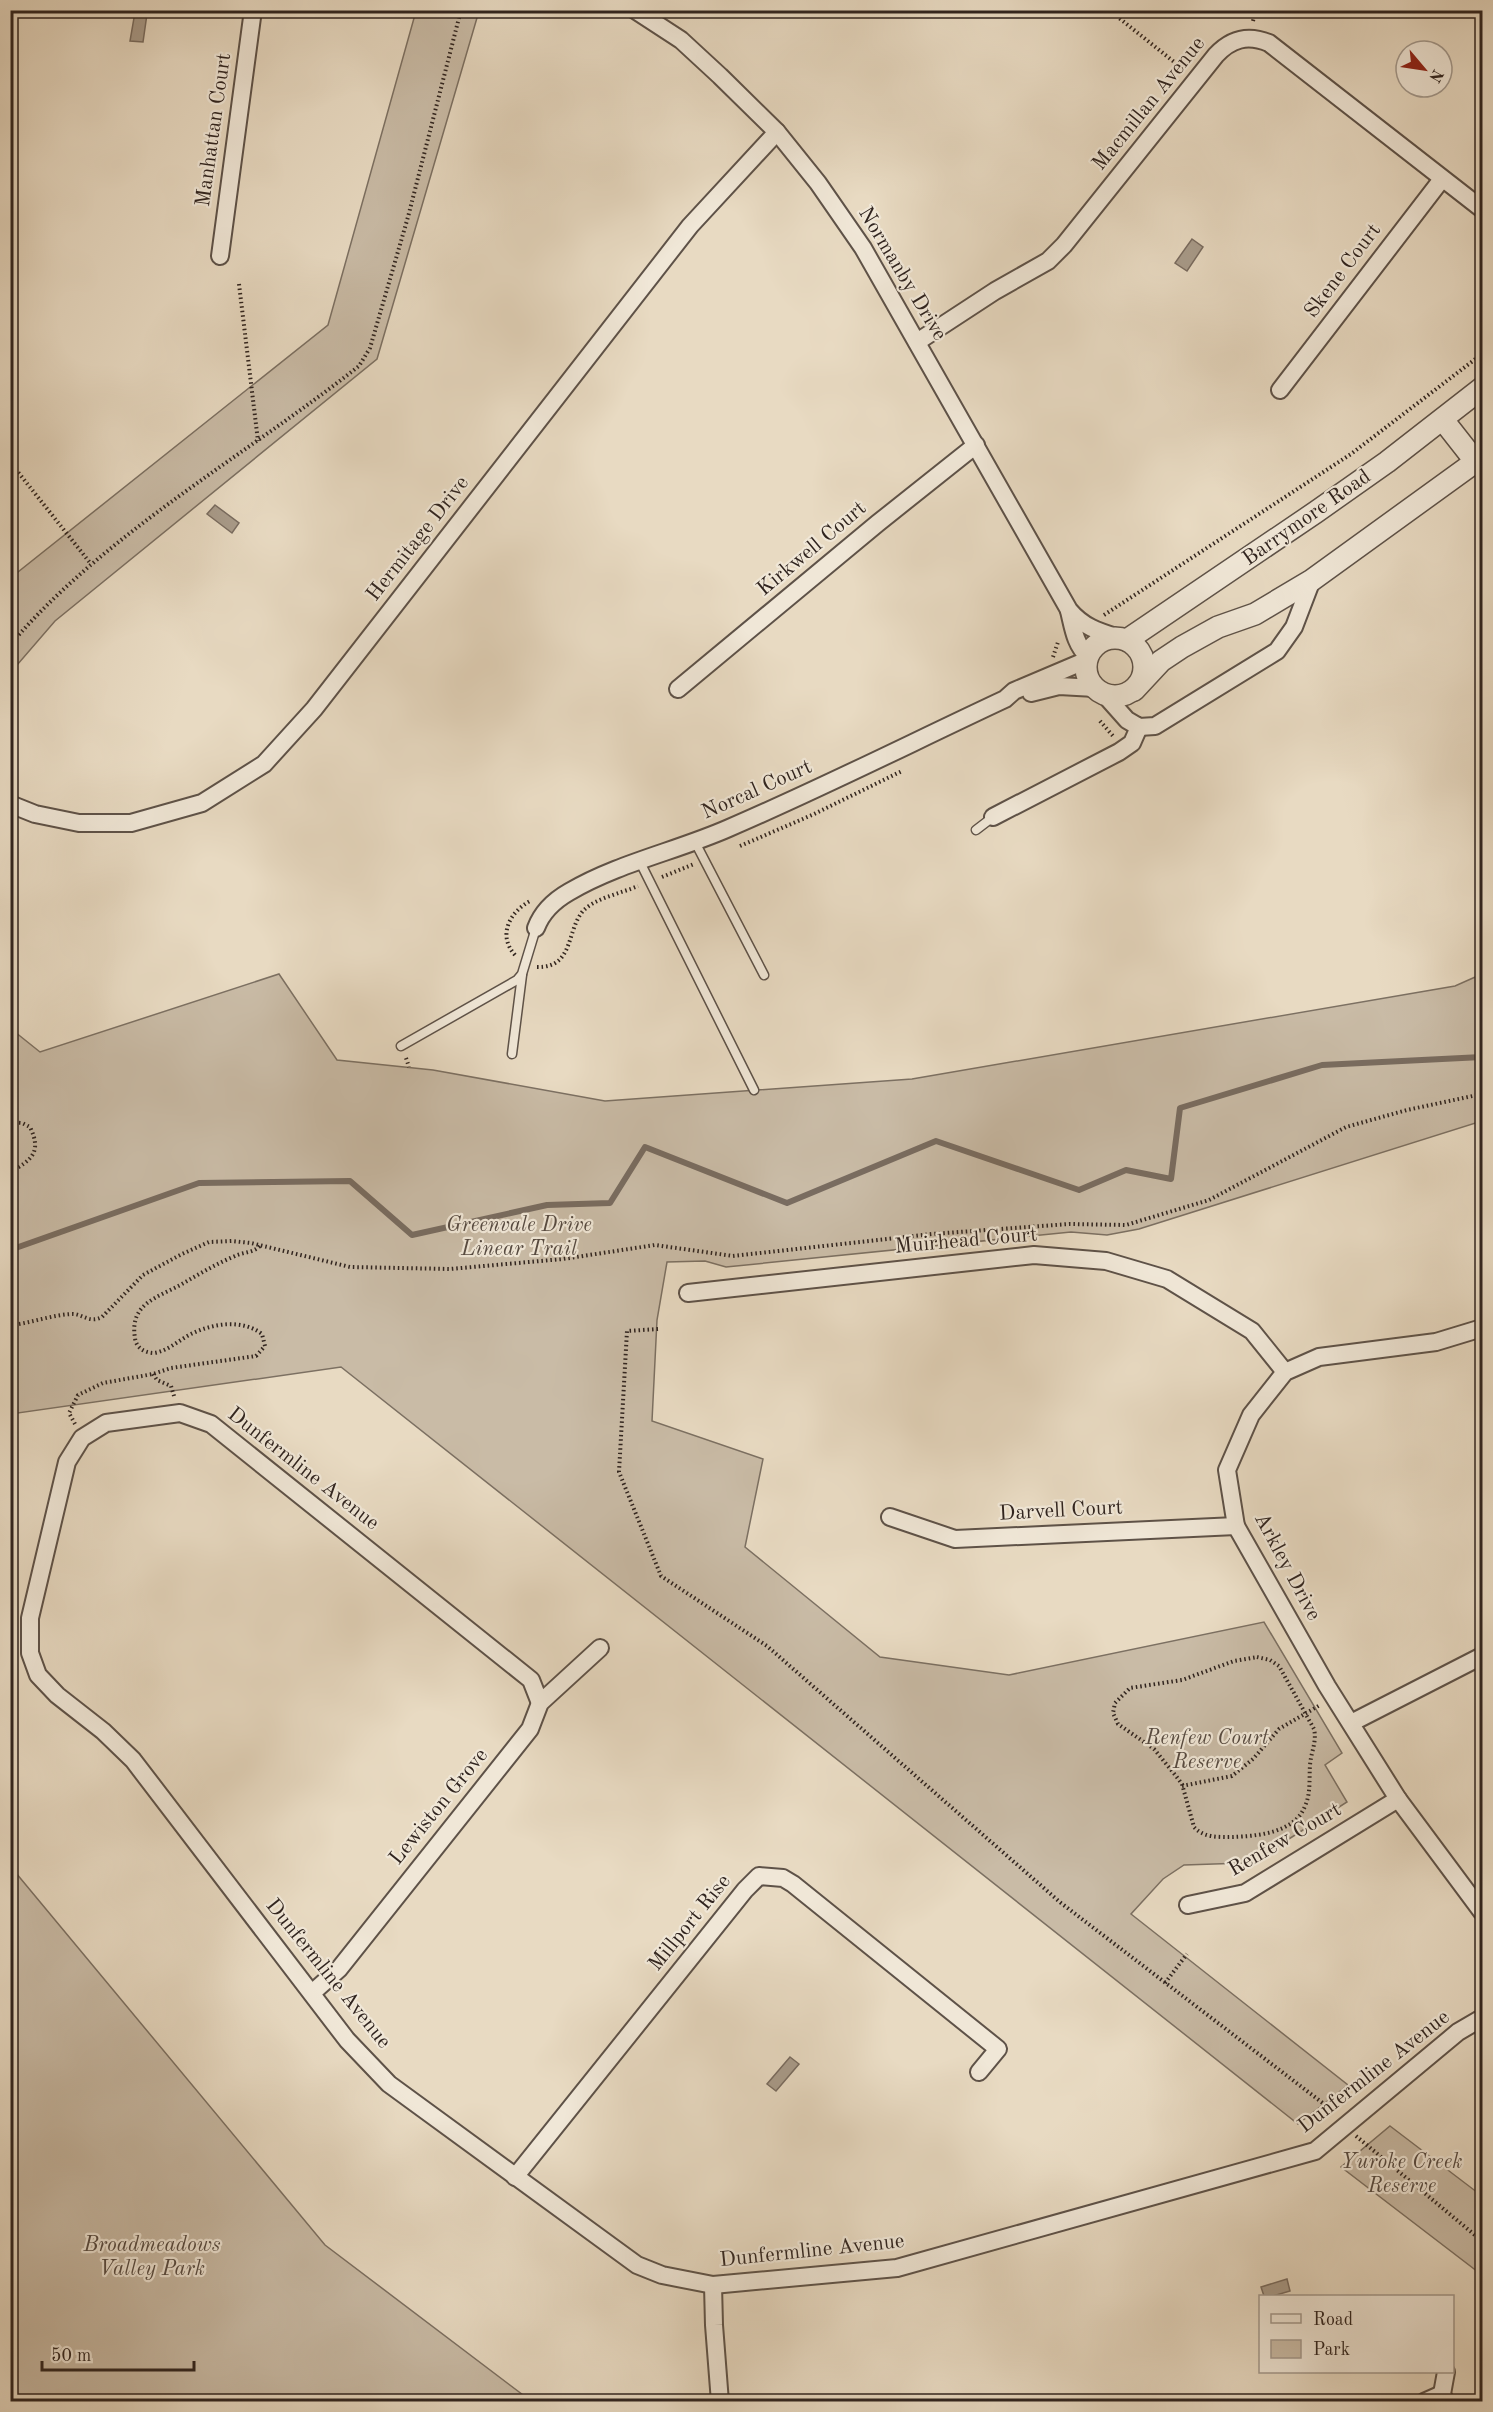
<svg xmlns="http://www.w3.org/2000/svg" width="1493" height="2412" viewBox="0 0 1493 2412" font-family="'Old Standard TT',serif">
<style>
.green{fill:#c9bba6;stroke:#7c7062;stroke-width:1.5}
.water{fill:#a99c8b;stroke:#796c60;stroke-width:1.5}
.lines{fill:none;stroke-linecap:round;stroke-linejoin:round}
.stream{stroke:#796c60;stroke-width:6}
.service-casing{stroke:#5e5248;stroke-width:11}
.minor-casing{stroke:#5e5248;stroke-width:20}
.tertiary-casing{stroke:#5e5248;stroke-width:24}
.path{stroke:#30241f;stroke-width:4;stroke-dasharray:1.5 3;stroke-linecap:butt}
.service{stroke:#f0e7d7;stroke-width:8}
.minor{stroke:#f0e7d7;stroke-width:16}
.tertiary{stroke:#f0e7d7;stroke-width:21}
.labels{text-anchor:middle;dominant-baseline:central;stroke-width:4.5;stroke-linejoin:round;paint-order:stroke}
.street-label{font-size:21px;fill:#30241f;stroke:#f0e7d7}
.park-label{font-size:21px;font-style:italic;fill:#564a41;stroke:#f0e7d7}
</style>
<rect width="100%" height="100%" fill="#e8dac2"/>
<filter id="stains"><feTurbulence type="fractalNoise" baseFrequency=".00333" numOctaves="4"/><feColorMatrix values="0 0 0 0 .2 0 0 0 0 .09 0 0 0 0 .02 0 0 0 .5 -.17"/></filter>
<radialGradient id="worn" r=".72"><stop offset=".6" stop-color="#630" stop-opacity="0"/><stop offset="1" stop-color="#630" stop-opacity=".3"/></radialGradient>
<!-- green -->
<g class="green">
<polygon points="416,11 479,11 377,359 55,621 11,672 11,581 18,572 328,325"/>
<polygon points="279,974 337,1060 433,1070 605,1101 912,1079 1455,986 1482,974 1482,1121 1139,1229 1107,1235 1071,1232 726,1267 705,1261 667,1262 657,1320 652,1421 763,1459 745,1547 880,1657 1009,1675 1264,1622 1342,1753 1325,1765 1347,1802 1259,1858 1244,1863 1184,1865 1163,1879 1131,1914 1348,2085 1298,2124 341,1367 11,1414 10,1028 40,1052"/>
<polygon points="11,1867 325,2245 531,2401 11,2401"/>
<polygon points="1390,2126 1482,2196 1482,2275 1341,2167"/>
</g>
<!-- water -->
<g class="water">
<polygon points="135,12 147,14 143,42 130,41"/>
<polygon points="1192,239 1203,247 1187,271 1175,263"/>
<polygon points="215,505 239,523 232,533 207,514"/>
<polygon points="790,2057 799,2064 776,2091 767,2084"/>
<polygon points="1287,2279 1290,2291 1273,2296 1264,2296 1261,2287"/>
</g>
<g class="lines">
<!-- stream -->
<polyline class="stream" points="10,1250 199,1183 350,1181 412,1235 547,1205 610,1203 645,1147 787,1203 936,1141 1079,1190 1126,1170 1171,1179 1180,1108 1322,1065 1482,1057"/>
<defs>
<g id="service">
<polyline points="976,830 993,817"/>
<polyline points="695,842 764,975"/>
<polyline points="640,862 754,1090"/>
<polyline points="401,1046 517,980 522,974 536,928"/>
<polyline points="512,1054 522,975"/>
</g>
<g id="minor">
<path d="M 635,10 L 681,40 L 720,76 L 777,132 L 818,183 L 863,248 L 1069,610 C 1084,628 1100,632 1122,639"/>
<polyline points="220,256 253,10"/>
<path d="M 917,342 L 995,291 L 1048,261 L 1064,245 L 1216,55 C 1231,39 1247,34 1269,43 L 1482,209"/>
<polyline points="1280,390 1442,179"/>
<path d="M 1069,611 C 1073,627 1075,645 1088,656"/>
<polyline points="678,689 878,523 976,445"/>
<polyline points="1031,693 1059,686 1095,688"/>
<polyline points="1103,693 1127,720 1139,727 1155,726 1277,651 1294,627 1312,580"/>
<polyline points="10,804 35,814 79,823 131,823 202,803 264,764 314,709 690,226 777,132"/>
<polyline points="993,817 1119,752 1132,743 1139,727"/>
<path d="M 536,928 C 542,912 555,900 569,892 C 618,863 677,851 729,828 C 822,788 913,742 1005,699 L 1014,691 L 1087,660"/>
<polyline points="688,1293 1034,1255 1106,1261 1167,1279 1252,1331 1285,1372"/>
<polyline points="1482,1328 1436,1342 1319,1357 1285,1372 1251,1415 1227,1470 1236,1526 1327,1686 1398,1799 1482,1912"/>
<polyline points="890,1517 955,1539 1236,1526"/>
<polyline points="540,1703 531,1680 211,1424 180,1413 106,1423 82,1438 67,1462 30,1618 30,1653 38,1675 57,1695 103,1731 133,1760 347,2040 389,2084 637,2265 662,2275 713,2285 897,2268 1315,2151 1458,2032 1482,2018"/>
<polyline points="1351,1723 1482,1656"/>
<polyline points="1188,1905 1245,1893 1398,1799"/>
<polyline points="312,1993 339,1969 530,1729 540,1703 600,1648"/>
<polyline points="515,2177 745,1890 759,1876 783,1878 793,1884 998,2049 979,2072"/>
<polyline points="713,2285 714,2325 720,2402"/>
<polyline points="1424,2402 1442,2394"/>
<polyline points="1446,2402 1442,2394 1446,2372"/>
</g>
<g id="tertiary">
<polyline points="1443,420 1476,462"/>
<circle cx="1115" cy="667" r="29"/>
<polyline points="1127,640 1316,512 1387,462 1482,388"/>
<polyline points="1134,690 1161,661 1182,647 1218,627 1255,614 1312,580 1482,457"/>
</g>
</defs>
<!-- service casing -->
<use href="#service" class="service-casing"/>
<!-- minor casing -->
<use href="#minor" class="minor-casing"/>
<!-- tertiary casing -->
<use href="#tertiary" class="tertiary-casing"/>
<!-- path -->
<g class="path">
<polyline points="1109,10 1183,69"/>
<polyline points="1253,21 1256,10"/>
<polyline points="239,284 258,441"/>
<polyline points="10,462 91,564"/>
<polyline points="1104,615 1351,454 1482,354"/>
<path d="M 10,645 C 104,534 245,456 359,366 L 370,348 L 408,217 L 461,10"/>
<polyline points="1053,657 1058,642"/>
<polyline points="1100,721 1113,736"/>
<polyline points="740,846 812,815 902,771"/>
<polyline points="662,877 694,864"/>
<path d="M 515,955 C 497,935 510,912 530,901"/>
<path d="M 537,967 C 574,968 566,931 583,911 C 595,898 622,893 638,886"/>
<polyline points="406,1058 409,1067"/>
<path d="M 10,1122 L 22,1123 L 30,1127 C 42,1152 32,1160 10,1172"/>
<path d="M 10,1324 L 19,1324 C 36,1321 54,1315 71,1314 C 82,1313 89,1324 102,1317 L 143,1275 L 182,1254 L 209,1242 L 232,1241 L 251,1243 L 350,1267 L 450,1269 L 563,1259 L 655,1245 L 733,1256 L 932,1234 L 1069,1224 L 1126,1225 L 1209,1200 L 1346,1127 L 1407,1110 L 1482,1094"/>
<polyline points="658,1329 627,1331 619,1472 661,1576 767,1646 1061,1903 1324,2104 1334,2114"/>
<polyline points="153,1374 157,1380 171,1386 174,1396"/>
<path d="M 75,1424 L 69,1413 L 78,1395 L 103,1383 L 153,1374 L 171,1368 L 256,1356 L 265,1346 L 262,1334 C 242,1319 214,1323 191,1334 C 179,1340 168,1351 154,1353 C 145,1353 136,1348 135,1338 C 129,1303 159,1297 182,1284 C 199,1274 216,1264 235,1256 C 243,1252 253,1253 260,1246"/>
<path d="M 1257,1657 L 1270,1660 L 1279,1666 L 1314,1729 C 1317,1742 1311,1752 1310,1765 C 1309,1779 1311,1793 1305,1806 C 1295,1833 1257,1836 1233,1837 C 1218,1837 1204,1838 1194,1827 L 1182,1784 L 1176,1776 L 1154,1749 L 1118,1724 L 1113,1713 L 1115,1703 L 1130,1688 L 1182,1680 L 1234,1661 Z"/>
<polyline points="1182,1786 1232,1776 1253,1759 1279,1729 1320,1705"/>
<polyline points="1165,1983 1187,1954"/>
<polyline points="1356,2136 1482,2241"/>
</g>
<!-- service -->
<use href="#service" class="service"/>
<!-- minor -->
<use href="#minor" class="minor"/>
<!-- tertiary -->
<use href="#tertiary" class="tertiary"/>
</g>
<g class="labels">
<!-- street labels -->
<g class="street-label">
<text transform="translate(1149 104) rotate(-51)">Macmillan Avenue</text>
<text transform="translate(214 130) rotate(-82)">Manhattan Court</text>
<text transform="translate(1343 271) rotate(-53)">Skene Court</text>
<text transform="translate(902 274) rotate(59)">Normanby Drive</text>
<text transform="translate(1307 518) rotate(-35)">Barrymore Road</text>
<text transform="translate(418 539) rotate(-52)">Hermitage Drive</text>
<text transform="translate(812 549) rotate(-40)">Kirkwell Court</text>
<text transform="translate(757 790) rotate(-24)">Norcal Court</text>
<text transform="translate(966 1241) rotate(-5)">Muirhead Court</text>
<text transform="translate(303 1469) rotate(38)">Dunfermline Avenue</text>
<text transform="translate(1061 1511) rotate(-3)">Darvell Court</text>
<text transform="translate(1287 1567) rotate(62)">Arkley Drive</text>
<text transform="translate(439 1807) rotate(-51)">Lewiston Grove</text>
<text transform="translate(1285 1840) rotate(-30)">Renfew Court</text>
<text transform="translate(690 1923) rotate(-51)">Millport Rise</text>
<text transform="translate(328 1974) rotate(51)">Dunfermline Avenue</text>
<text transform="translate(1374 2072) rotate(-38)">Dunfermline Avenue</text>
<text transform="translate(812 2251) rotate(-6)">Dunfermline Avenue</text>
</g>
<!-- park labels -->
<g class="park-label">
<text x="519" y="1225">Greenvale Drive<tspan x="519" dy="24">Linear Trail</tspan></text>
<text x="1207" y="1738">Renfew Court<tspan x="1207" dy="24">Reserve</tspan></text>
<text x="1402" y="2162">Yuroke Creek<tspan x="1402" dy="24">Reserve</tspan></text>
<text x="152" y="2245">Broadmeadows<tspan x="152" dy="24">Valley Park</tspan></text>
</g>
</g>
<!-- margin -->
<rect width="1493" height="2412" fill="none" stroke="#e8dac2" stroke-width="36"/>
<rect x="12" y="12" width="1469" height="2388" fill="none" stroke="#30241f" stroke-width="3"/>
<rect x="18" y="18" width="1457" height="2376" fill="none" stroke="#30241f" stroke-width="1.5"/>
<!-- legend -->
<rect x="1259" y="2295" width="195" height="78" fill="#f0e7d7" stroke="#a3998d" stroke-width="1.5"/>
<rect x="1271" y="2314" width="30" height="9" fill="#f0e7d7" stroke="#a3998d" stroke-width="1.5"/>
<text x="1313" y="2325" font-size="18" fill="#30241f">Road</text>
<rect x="1271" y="2340" width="30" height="18" fill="#c9bba6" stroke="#a3998d" stroke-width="1.5"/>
<text x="1313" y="2355" font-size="18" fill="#30241f">Park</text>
<!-- north arrow -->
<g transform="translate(1424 69) rotate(119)"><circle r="28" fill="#f0e7d7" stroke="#a3998d" stroke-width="1.5"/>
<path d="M0-4.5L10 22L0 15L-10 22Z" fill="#8f2418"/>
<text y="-9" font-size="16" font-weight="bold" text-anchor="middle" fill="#30241f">N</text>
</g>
<!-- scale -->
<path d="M42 2361v9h152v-9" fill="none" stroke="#30241f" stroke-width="3"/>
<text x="51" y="2361" font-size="18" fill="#30241f" stroke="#f0e7d7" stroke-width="4.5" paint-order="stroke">50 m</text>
<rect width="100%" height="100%" filter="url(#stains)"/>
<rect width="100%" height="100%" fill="url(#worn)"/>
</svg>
